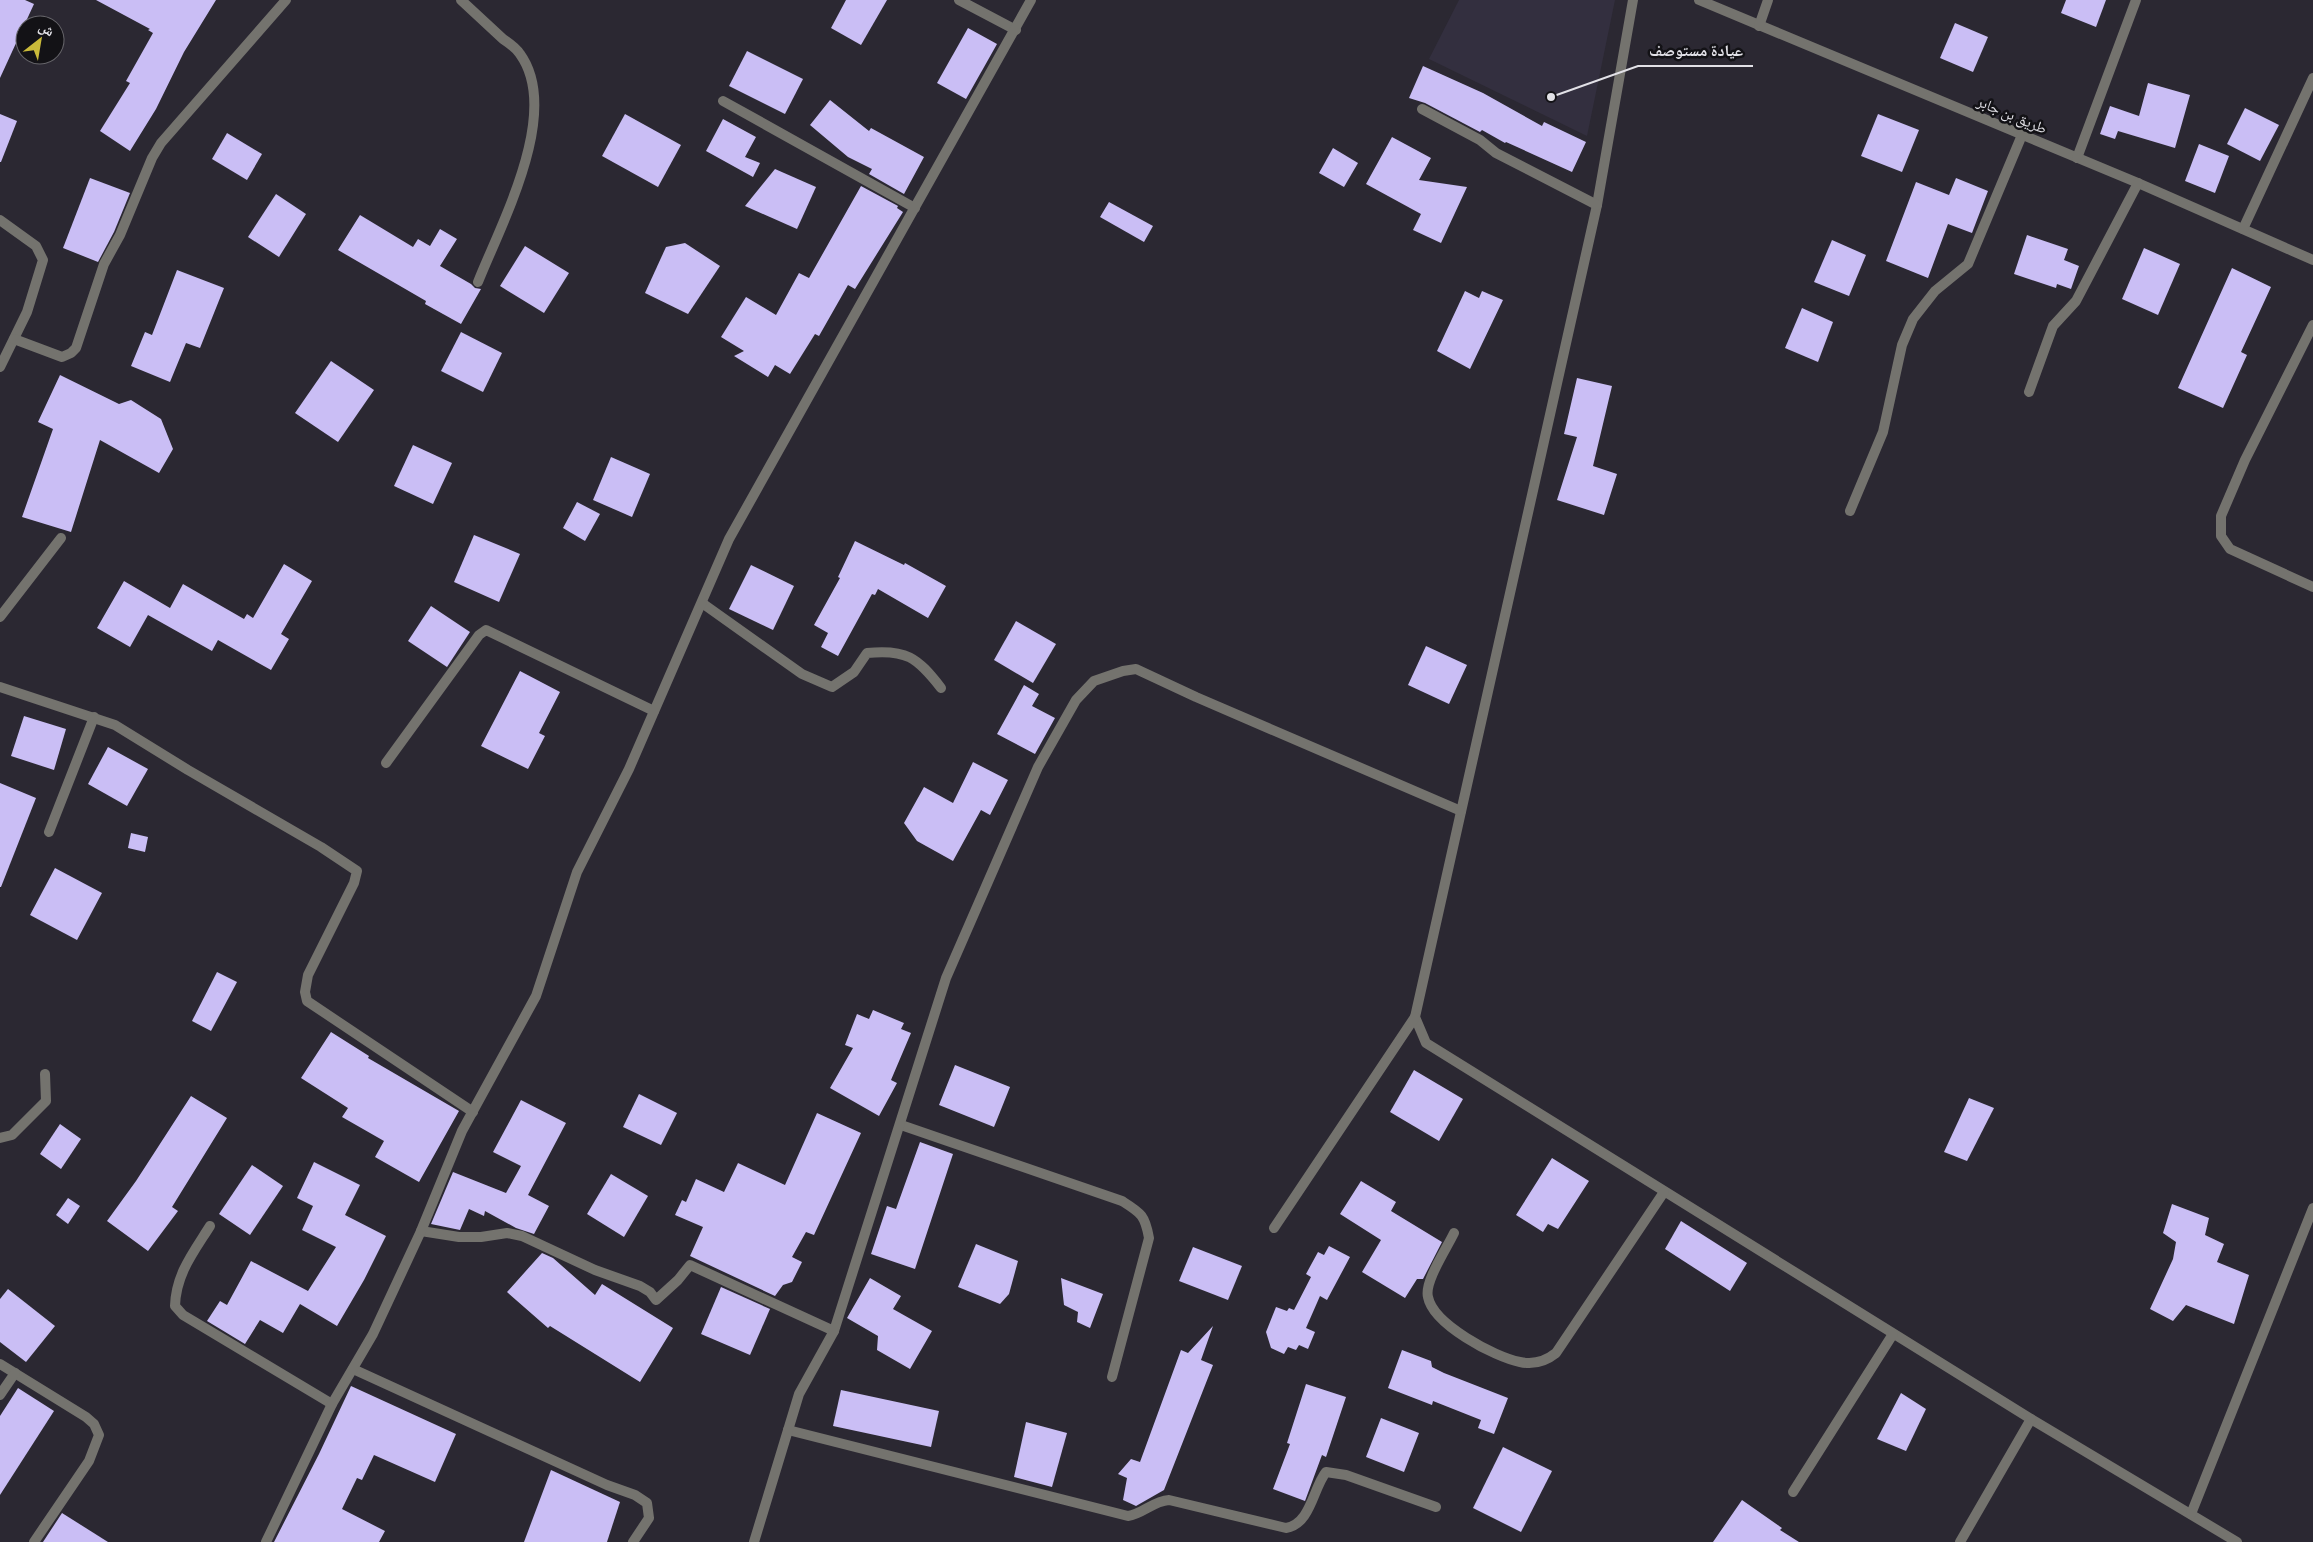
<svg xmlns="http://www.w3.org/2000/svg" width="2313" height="1542" viewBox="0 0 2313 1542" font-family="Signika,'Noto Naskh Arabic',sans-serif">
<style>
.built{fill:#332f3f}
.building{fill:#cabef5}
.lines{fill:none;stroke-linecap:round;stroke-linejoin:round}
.street{stroke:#74736e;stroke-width:10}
.labels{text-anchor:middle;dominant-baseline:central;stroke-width:5;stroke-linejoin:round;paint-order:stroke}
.street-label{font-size:15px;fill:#e2e1e7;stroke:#131216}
.leader{fill:none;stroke:#e2e1e7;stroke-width:2}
.callout-dot{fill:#e2e1e7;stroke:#131216;stroke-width:2}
.callout-label{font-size:16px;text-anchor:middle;font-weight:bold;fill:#e2e1e7;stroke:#131216;stroke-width:5;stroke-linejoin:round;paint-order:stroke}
</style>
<rect width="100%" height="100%" fill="#2b2832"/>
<!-- built -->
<polygon class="built" points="1459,0 1615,0 1587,136 1429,59"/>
<!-- building -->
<g class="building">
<polygon points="0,0 25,0 34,4 0,78"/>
<polygon points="96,0 216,0 184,52 156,109 130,151 100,131 130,83 126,81 153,33 148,30 150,29"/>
<polygon points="846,0 887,0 861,45 831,28"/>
<polygon points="2066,0 2106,0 2096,27 2061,13"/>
<polygon points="1955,23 1988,37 1973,72 1940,58"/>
<polygon points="968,28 997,44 966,99 937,83"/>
<polygon points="747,51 803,79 785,114 729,86"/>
<polygon points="1423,66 1483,93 1542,126 1544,122 1586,142 1572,172 1506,142 1505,143 1482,130 1480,132 1425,103 1409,98"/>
<polygon points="2148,83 2190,95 2175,148 2118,131 2115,139 2100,134 2110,106 2139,116"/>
<polygon points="830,100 869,131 871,128 924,157 904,194 869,174 872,169 848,157 810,125"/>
<polygon points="2245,108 2279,125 2260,161 2227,144"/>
<polygon points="0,114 17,121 1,162 0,162"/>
<polygon points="625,114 681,145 658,187 602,156"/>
<polygon points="1878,114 1919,130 1902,172 1861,156"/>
<polygon points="723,119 756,137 745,157 760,163 753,177 706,151"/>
<polygon points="227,133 262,154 247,180 212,159"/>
<polygon points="1392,137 1431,158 1419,180 1467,187 1441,243 1413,230 1421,214 1366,184"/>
<polygon points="2199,144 2229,156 2215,193 2185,181"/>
<polygon points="1333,148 1358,163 1344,187 1319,173"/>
<polygon points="775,169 816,187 797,229 745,206"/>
<polygon points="90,178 130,193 114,232 98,262 63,248"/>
<polygon points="1956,178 1988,191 1972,233 1948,224 1928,278 1886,261 1916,182 1949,195"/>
<polygon points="861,186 898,206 897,208 903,212 855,289 848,285 819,336 815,334 790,374 775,365 768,377 734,356 744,351 721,337 746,297 776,315 799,273 809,278"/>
<polygon points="276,194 306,214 279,257 248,237"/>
<polygon points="1109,202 1153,226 1144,242 1100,217"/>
<polygon points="360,215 413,247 418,239 430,246 440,229 457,239 440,266 471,284 475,288 481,289 461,324 425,304 426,301 338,250"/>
<polygon points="2027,235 2068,249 2064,260 2079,266 2071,289 2057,284 2056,288 2014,274"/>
<polygon points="1832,240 1866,255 1849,296 1814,282"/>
<polygon points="685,243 720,266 688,314 645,293 666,247"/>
<polygon points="525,246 569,273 544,313 500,286"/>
<polygon points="2144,248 2180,264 2158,315 2122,299"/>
<polygon points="2232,268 2271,287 2241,352 2247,355 2223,408 2178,388"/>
<polygon points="177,270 224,288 200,348 186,343 170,382 131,366 145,332 152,335"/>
<polygon points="1465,291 1479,298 1482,291 1503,300 1470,369 1437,351"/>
<polygon points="1802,308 1833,322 1818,362 1785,348"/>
<polygon points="461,332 502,353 483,392 441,371"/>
<polygon points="331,361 374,390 338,442 295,413"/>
<polygon points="60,375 119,404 131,400 161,419 173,449 159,473 100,440 71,532 22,517 53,429 38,422"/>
<polygon points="1577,378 1612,386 1593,466 1617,474 1604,515 1557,500 1577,437 1564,434"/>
<polygon points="413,445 452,463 433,504 394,486"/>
<polygon points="611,457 650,474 632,517 593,500"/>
<polygon points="577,502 600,514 585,541 563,528"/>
<polygon points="474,535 520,554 499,602 454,582"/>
<polygon points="855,541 904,565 905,563 946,586 928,618 878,589 875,595 872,594 838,656 821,647 828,633 814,625 840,578 838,577"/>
<polygon points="284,564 312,581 281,634 289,639 271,670 218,640 212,651 148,615 130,647 97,628 124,581 170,608 183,584 244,619 247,614 253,618"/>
<polygon points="751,565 794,586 773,630 729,609"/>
<polygon points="431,606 470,632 447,667 408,641"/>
<polygon points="1016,621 1056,644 1033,683 994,660"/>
<polygon points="1426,646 1467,665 1449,704 1408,685"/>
<polygon points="520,671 560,692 539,733 545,736 528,769 481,746"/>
<polygon points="1024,685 1039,694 1032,706 1055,718 1035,754 997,734"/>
<polygon points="24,716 66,729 54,770 11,756"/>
<polygon points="108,747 148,769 127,806 88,784"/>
<polygon points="973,762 1008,780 990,815 981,810 953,861 917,841 904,823 924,787 953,803"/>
<polygon points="0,783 36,798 1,887 0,887"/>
<polygon points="131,833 148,837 145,852 128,848"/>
<polygon points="55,868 102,893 77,940 30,915"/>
<polygon points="217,972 237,982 211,1031 192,1021"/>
<polygon points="873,1010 904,1023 901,1029 911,1033 891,1080 897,1083 879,1116 830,1088 853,1048 845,1045 857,1014 869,1019"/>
<polygon points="331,1032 369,1056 368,1058 459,1111 419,1182 375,1157 384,1141 342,1117 348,1108 301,1078"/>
<polygon points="955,1065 1010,1087 994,1127 939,1105"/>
<polygon points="1414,1070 1463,1099 1439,1141 1390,1112"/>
<polygon points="639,1094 677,1113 661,1145 623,1127"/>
<polygon points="191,1096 227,1118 172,1207 178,1211 148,1251 107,1221 136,1181"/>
<polygon points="1969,1098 1994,1108 1967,1161 1944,1152"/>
<polygon points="521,1100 566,1123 528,1195 549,1206 534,1234 516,1228 485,1211 484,1216 469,1209 460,1230 431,1224 453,1172 506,1193 521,1166 493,1152"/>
<polygon points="817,1113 861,1133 814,1235 806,1232 792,1257 802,1262 792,1282 783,1285 775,1296 690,1256 703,1227 675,1215 682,1200 686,1202 696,1179 724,1192 738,1163 785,1185"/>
<polygon points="60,1124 81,1139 61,1169 40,1154"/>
<polygon points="920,1142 953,1154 915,1269 871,1254 887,1206 896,1209"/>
<polygon points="1552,1158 1589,1181 1558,1229 1548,1224 1543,1232 1516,1215"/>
<polygon points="314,1162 360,1185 345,1215 386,1236 364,1280 337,1326 300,1304 283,1333 260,1320 245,1344 207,1321 220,1301 227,1305 251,1261 308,1291 336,1247 302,1230 313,1206 297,1198"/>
<polygon points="252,1165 283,1186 250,1235 219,1214"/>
<polygon points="611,1174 648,1196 624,1237 587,1214"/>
<polygon points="1361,1181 1396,1202 1391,1211 1442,1242 1423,1279 1417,1279 1405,1298 1362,1272 1381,1240 1340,1214"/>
<polygon points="68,1198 80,1206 68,1224 56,1215"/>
<polygon points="2172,1204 2209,1218 2205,1235 2224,1244 2217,1262 2249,1275 2234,1324 2186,1305 2173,1321 2150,1309 2173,1259 2176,1242 2163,1233"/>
<polygon points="1681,1221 1747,1263 1730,1291 1665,1249"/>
<polygon points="976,1244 1018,1261 1009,1294 1000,1304 958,1287"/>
<polygon points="1329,1246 1350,1257 1327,1300 1320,1296 1306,1328 1315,1332 1308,1349 1299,1345 1296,1350 1288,1347 1284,1354 1271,1348 1266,1332 1276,1307 1287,1311 1289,1308 1294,1310 1311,1277 1306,1274 1318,1252 1324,1255"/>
<polygon points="1193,1247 1242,1266 1228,1300 1179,1281"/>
<polygon points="542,1253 553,1258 595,1295 602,1284 673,1328 640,1382 550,1326 548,1328 507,1292"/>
<polygon points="870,1278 901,1296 893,1309 932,1331 910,1369 877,1350 878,1336 847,1318"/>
<polygon points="1061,1278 1103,1294 1090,1328 1077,1322 1078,1312 1064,1305"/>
<polygon points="721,1287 770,1309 750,1355 701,1334"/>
<polygon points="8,1289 55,1326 26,1362 0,1342 0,1299"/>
<polygon points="1213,1326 1201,1360 1213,1365 1164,1490 1136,1506 1123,1500 1127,1478 1118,1474 1131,1459 1140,1462 1181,1350 1188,1353"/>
<polygon points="1402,1350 1431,1361 1432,1367 1444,1373 1508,1398 1494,1434 1478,1428 1481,1420 1433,1401 1432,1405 1388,1388"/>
<polygon points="1306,1384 1346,1397 1326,1457 1322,1455 1305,1501 1273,1489 1290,1444 1287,1443"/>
<polygon points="351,1386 456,1434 435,1482 374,1455 362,1480 357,1478 342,1509 385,1531 379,1542 274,1542 319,1454"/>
<polygon points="18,1388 54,1411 0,1495 0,1416"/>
<polygon points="841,1390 939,1411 931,1447 833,1426"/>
<polygon points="1901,1393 1926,1409 1906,1451 1877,1439"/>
<polygon points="1381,1418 1419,1433 1404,1472 1366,1457"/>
<polygon points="1026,1422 1067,1433 1052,1487 1014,1477"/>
<polygon points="1503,1447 1552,1471 1521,1532 1473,1508"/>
<polygon points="551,1470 620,1502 607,1542 524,1542"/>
<polygon points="1742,1500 1782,1528 1780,1530 1799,1542 1713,1542"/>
<polygon points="62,1513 108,1542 43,1542"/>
</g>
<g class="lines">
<!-- street -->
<g class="street">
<path d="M 461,0 C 475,13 489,26 503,39 C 509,43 516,48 520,54 C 562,112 501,224 478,282"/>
<polyline points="959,0 1016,30"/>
<polyline points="1633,0 1597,205 1415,1017 1426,1043 2031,1419 2237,1542"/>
<polyline points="1699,0 2138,183 2313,260"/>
<polyline points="1759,26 1768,0"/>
<polyline points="723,101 915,208"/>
<polyline points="1422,109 1480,140 1496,153 1597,205"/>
<polyline points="2077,158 2136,0"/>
<polyline points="0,220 36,246 43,260 27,312 0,367"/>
<polyline points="2243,229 2313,78"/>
<polyline points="2313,325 2245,460 2221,516 2221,536 2230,549 2313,587"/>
<polyline points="14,339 62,357 71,353 76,348 104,264 120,235 152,158 161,143 286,0"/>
<polyline points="2029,392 2053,326 2076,301 2138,183"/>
<polyline points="1850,511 1883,432 1902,345 1913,319 1935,291 1968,264 2022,135"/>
<path d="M 702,603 L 802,674 L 832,687 L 854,672 L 867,653 C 906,649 917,657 941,688"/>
<polyline points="0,617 61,538"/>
<polyline points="0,687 115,725 188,770 321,847 357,871 354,883 308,975 305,992 307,1001 473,1112"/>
<polyline points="386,763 479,635 486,630 654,711"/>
<polyline points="49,832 94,717"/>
<path d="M 901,1125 L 1122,1201 C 1141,1213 1145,1215 1149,1238 L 1112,1377"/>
<polyline points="0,1138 12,1135 46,1101 45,1074"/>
<path d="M 210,1226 C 193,1253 176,1274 175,1306 L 183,1315 L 332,1404"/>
<polyline points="1274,1228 1415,1017"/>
<polyline points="421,1231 459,1237 481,1237 507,1233 522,1236 595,1270 640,1286 650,1292 656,1300 678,1280 690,1265 834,1331"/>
<path d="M 1454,1233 C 1447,1248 1424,1282 1428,1297 C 1433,1324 1494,1357 1520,1362 C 1534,1365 1546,1361 1556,1353 L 1664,1192"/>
<polyline points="0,1364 86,1417 94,1424 99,1435 89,1461 34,1542"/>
<polyline points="353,1369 607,1485 635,1495 647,1503 649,1518 633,1542"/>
<polyline points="0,1395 15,1373"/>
<path d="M 788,1430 L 1128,1516 C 1143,1514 1153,1501 1169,1500 L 1286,1528 C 1311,1524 1313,1488 1326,1472 L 1346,1475 L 1436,1507"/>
<polyline points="1793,1492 1893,1334"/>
<polyline points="2191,1514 2313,1208"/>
<polyline points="266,1542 332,1404 373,1334 421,1231 462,1131 536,996 577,872 629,769 729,539 1031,0"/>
<polyline points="754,1542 799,1394 834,1331 946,978 1038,767 1076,700 1094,681 1123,671 1136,669 1196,697 1461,811"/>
<polyline points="1960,1542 2031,1419"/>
</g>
</g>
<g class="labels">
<!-- street labels -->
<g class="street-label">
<text transform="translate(2012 115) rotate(23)">طريق بن جابر</text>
</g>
</g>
<!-- callouts -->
<path class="leader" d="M1551 97L1638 66H1753"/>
<circle class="callout-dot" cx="1551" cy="97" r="5"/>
<g class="callout-label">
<text x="1696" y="56">عيادة مستوصف</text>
</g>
<!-- north arrow -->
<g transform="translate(40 40) rotate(31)"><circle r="24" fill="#131216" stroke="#66656a"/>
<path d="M0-4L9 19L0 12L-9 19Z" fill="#caba3a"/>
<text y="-8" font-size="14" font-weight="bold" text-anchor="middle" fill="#e2e1e7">ش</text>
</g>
</svg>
